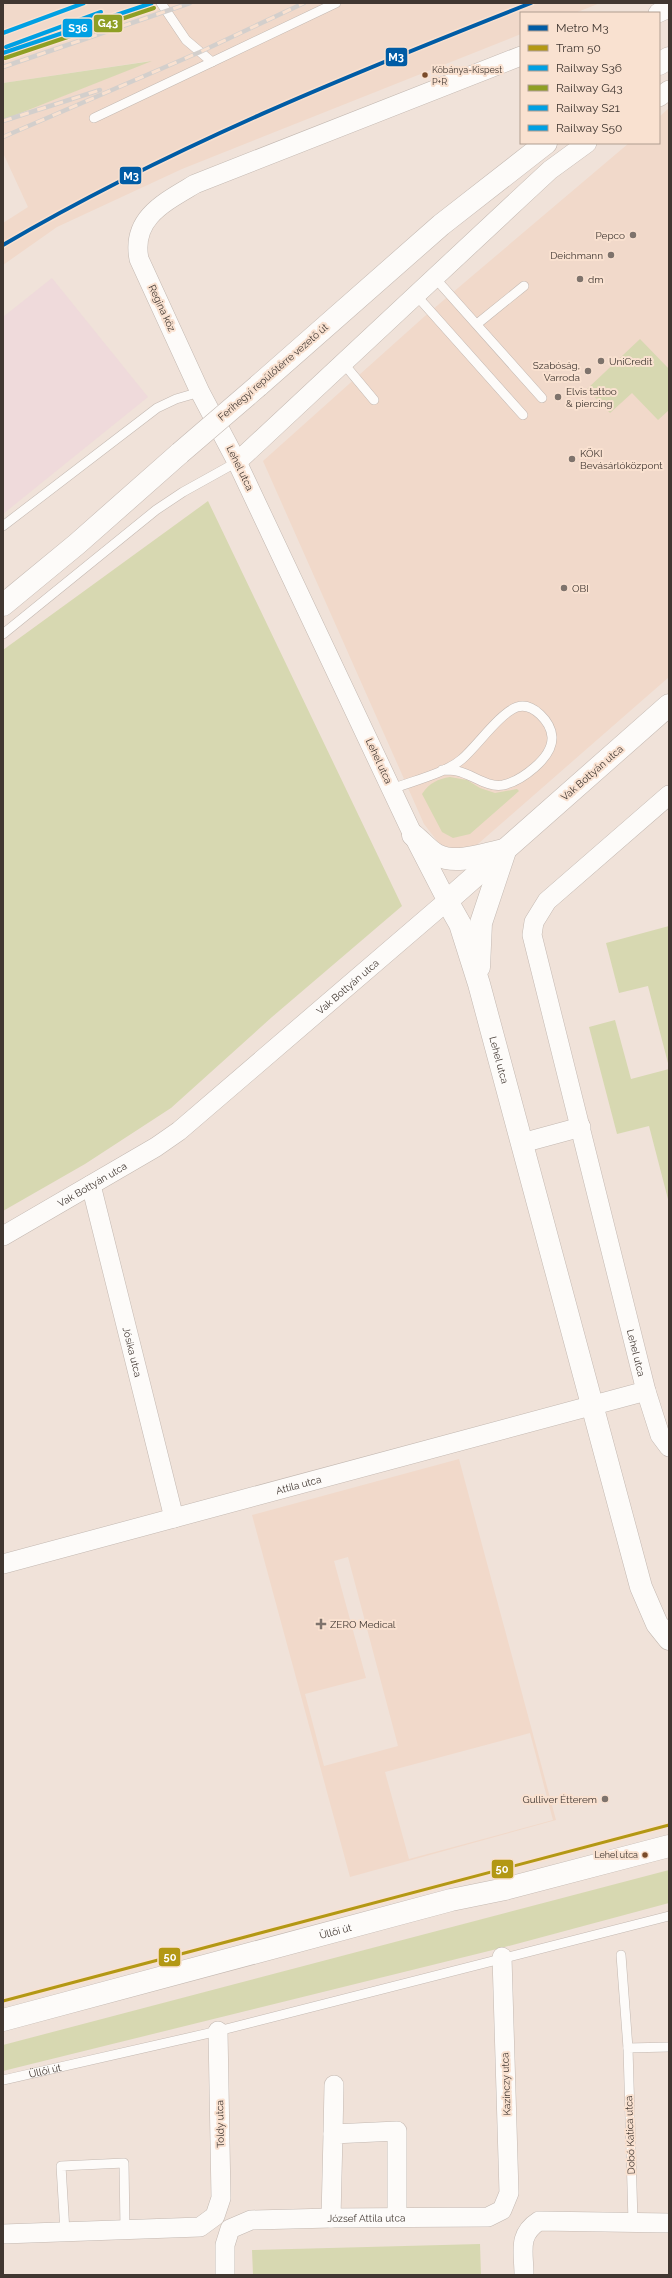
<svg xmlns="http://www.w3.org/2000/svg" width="672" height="2278" viewBox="0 0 672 2278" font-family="Raleway,sans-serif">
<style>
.built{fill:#f1d9ca;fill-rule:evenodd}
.industrial{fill:#efdadb}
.green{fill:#d7d8b1}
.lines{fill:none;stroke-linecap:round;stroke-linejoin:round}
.service-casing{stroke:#c3b8b1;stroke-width:10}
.minor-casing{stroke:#c3b8b1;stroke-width:20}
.tertiary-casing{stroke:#c3b8b1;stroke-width:23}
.secondary-casing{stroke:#c3b8b1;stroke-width:23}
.primary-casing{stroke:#c3b8b1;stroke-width:23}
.service{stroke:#fdfbf9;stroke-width:9}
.minor{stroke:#fdfbf9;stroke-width:19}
.tertiary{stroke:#fdfbf9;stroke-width:22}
.secondary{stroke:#fdfbf9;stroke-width:22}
.primary{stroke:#fdfbf9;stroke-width:22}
.rail-casing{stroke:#d3cfcc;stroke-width:4.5}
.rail{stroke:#f9e1d0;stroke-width:3;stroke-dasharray:9;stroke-linecap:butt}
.primary-bridge-casing{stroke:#c3b8b1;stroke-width:23;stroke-linecap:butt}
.primary-bridge{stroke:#fdfbf9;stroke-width:22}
.rail-1-casing{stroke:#f9e1d0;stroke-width:7}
.rail-2-casing{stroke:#f9e1d0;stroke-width:7}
.rail-3-casing{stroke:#f9e1d0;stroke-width:7}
.rail-4-casing{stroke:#f9e1d0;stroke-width:7}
.rail-1{stroke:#00a0e3;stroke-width:4}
.rail-2{stroke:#8f9f24;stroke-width:4}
.rail-3{stroke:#00a0e3;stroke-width:4}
.rail-4{stroke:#00a0e3;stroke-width:4}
.tram-1-casing{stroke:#f9e1d0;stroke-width:6}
.tram-1{stroke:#b39814;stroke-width:3}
.metro-1-casing{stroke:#f9e1d0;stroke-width:7}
.metro-1{stroke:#005ca5;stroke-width:4}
.bus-dot{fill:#7a4b2a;stroke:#f9e1d0;stroke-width:1.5}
.poi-dot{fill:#7e736c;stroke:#f9e1d0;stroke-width:1.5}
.labels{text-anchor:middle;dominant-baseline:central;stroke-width:4;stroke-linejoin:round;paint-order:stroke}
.bus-label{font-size:9px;fill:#413731;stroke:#f9e1d0;text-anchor:start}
.poi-label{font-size:10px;fill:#413731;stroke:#f9e1d0;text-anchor:start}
.street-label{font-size:10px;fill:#413731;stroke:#f9e1d0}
.line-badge{stroke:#f9e1d0;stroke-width:1.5}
.badge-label{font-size:11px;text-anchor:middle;font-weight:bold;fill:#fff}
</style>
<rect width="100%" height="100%" fill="#f0e2d9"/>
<!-- built -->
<g class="built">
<polygon points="3,3 600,3 575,13 521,13 521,34 182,169 57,227 3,265 3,223 28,207 3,153 3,120 150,61 3,83"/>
<polygon points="669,108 669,677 455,864 424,824 263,461 425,316 629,143 659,143 659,117"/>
<path d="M 459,1459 L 556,1820 L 350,1877 L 252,1515 ZM 348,1557 L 398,1746 L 324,1766 L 305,1694 L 366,1678 L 334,1561 ZM 530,1733 L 553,1820 L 409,1859 L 385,1772 Z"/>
</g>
<!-- industrial -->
<polygon class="industrial" points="52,278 148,397 3,514 3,317"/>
<!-- green -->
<g class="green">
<polygon points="152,61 3,120 3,83"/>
<polygon points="640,339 669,369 669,410 658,420 632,393 610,413 587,389"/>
<polygon points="208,501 402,906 272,1017 171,1108 85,1164 3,1211 3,650"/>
<path d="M 450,777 L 467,780 L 480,788 L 495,793 L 517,789 L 519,791 L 470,834 L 453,838 L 442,832 L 422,794 C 429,783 438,779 450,777 Z"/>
<polygon points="669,926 669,1067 648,986 619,993 606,943"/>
<polygon points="615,1020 631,1079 669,1069 669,1203 649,1126 617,1134 589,1027"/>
<polygon points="669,1870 669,1903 501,1948 3,2071 3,2045"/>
<polygon points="480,2244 481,2275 253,2275 252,2250"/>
</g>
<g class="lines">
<defs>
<g id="service">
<polyline points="161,3 186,40 212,62 336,3"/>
<polyline points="94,118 212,62"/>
<polyline points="435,278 542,398"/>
<polyline points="416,295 523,415"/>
<polyline points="477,324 524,286"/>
<polyline points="344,364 374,400"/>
<polyline points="3,526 157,408 176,399 200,392"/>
<polyline points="3,634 156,510 183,492 237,462"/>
<path d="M 392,789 C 412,781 446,773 462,759 C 477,746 500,713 517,707 C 533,702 551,722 552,737 C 553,758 521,781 503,785 C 487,788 472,774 457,771 C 452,770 447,770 442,770"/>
<polyline points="621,1955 628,2048"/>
<path id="s1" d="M 3,2080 L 218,2031 L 669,1916"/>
<polyline points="633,2222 628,2048 669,2047"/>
<polyline points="65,2232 61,2166 124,2163 125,2229"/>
</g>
<g id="minor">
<polyline points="658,13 669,8"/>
<polyline points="659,97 669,90"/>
<polyline points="237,462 522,196 550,170 587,143"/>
<path id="s2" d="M 669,795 L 547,901 L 534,922 L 532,935 L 646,1391 L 660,1435 L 669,1447"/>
<polyline points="522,1143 581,1127"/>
<path id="s3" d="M 91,1185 L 174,1518"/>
<path id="s4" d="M 3,1236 L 156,1147 L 179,1131 L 447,901 L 413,835 L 237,462 L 200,392 L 139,259 C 131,218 165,202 195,184 L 521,56"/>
<path id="s5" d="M 3,1564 L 646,1391"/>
<polyline points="333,2134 334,2085"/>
<polyline points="331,2218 333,2134 397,2131 397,2217"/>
<polyline points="3,2234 200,2227 215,2216 221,2198 218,2031"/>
<path id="s6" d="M 225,2275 L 225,2245 L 230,2229 L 251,2220 L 331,2218 L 488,2217 L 502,2210 L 509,2193 L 502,1957"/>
<path d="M 524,2275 C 524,2252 517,2235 539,2221 L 669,2223"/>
</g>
<g id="tertiary">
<path id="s7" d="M 669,705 L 447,901 L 460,924 L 479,984 L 641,1587 L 657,1624 L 669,1639"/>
<path d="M 413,835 C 421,841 429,851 437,855 C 457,865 484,854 504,850"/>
<polyline points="479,967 481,923 505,851"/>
</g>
<g id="secondary">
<path id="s8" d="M 3,2020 L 451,1900 L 505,1889 L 669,1846"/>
</g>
<g id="primary">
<polyline points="659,64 669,58"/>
<polyline points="258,386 441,225 546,143"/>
<polyline points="3,605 77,544 180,453"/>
</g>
</defs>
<!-- service casing -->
<use href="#service" class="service-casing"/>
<!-- minor casing -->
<use href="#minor" class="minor-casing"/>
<!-- tertiary casing -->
<use href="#tertiary" class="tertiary-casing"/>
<!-- secondary casing -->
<use href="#secondary" class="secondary-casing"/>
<!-- primary casing -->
<use href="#primary" class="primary-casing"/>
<!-- service -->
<use href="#service" class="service"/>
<!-- minor -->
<use href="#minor" class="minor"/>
<!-- tertiary -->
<use href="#tertiary" class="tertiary"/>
<!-- secondary -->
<use href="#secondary" class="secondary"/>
<!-- primary -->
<use href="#primary" class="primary"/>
<defs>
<g id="rail">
<polyline points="3,67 190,3"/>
<polyline points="3,121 100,90"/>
<polyline points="3,137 200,52 304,3"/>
</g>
</defs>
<!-- rail casing -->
<use href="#rail" class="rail-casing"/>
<!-- rail -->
<use href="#rail" class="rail"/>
<defs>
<polyline id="primary-bridge" points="180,453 258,386"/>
</defs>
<!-- primary-bridge casing -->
<use href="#primary-bridge" class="primary-bridge-casing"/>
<!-- primary-bridge -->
<use href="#primary-bridge" class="primary-bridge"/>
<defs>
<polyline id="rail-1" points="3,53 152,3"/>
<polyline id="rail-2" points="5,58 154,8"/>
<polyline id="rail-3" points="3,33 84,3"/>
<polyline id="rail-4" points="6,47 101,12"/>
</defs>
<!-- rail-1 casing -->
<use href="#rail-1" class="rail-1-casing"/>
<!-- rail-2 casing -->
<use href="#rail-2" class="rail-2-casing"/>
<!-- rail-3 casing -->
<use href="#rail-3" class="rail-3-casing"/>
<!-- rail-4 casing -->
<use href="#rail-4" class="rail-4-casing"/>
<!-- rail-1 -->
<use href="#rail-1" class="rail-1"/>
<!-- rail-2 -->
<use href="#rail-2" class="rail-2"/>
<!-- rail-3 -->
<use href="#rail-3" class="rail-3"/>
<!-- rail-4 -->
<use href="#rail-4" class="rail-4"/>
<defs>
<polyline id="tram-1" points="3,2001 669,1825"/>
</defs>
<!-- tram-1 casing -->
<use href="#tram-1" class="tram-1-casing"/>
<!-- tram-1 -->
<use href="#tram-1" class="tram-1"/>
<defs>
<path id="metro-1" d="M 3,245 C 170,147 351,74 531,3"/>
</defs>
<!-- metro-1 casing -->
<use href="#metro-1" class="metro-1-casing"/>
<!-- metro-1 -->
<use href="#metro-1" class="metro-1"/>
</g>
<!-- markers -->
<g class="bus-dot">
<circle cx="425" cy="75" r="3.5"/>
<circle cx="645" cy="1855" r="3.5"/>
</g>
<g class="poi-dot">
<circle cx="633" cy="235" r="4"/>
<circle cx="611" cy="255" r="4"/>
<circle cx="580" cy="279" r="4"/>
<circle cx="601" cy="361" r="4"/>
<circle cx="588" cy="371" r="4"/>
<circle cx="558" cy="397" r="4"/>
<circle cx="572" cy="459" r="4"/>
<circle cx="564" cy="588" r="4"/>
<path d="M319 1618h4v4h4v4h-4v4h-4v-4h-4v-4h4z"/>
<circle cx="605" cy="1799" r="4"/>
</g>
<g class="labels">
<!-- bus labels -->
<g class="bus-label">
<text x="432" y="70">Kőbánya-Kispest<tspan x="432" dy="12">P+R</tspan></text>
<text x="638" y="1855" text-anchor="end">Lehel utca</text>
</g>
<!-- poi labels -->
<g class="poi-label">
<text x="625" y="235" text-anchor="end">Pepco</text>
<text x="603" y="255" text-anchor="end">Deichmann</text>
<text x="588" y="279">dm</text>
<text x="609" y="361">UniCredit</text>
<text x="580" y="365" text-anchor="end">Szabóság,<tspan x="580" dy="12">Varroda</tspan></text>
<text x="566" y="391">Elvis tattoo<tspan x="566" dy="12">&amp; piercing</tspan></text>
<text x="580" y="453">KÖKI<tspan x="580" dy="12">Bevásárlóközpont</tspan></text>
<text x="572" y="588">OBI</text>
<text x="330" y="1624">ZERO Medical</text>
<text x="597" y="1799" text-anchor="end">Gulliver Étterem</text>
</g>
<!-- street labels -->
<g class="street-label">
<text transform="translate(162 308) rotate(65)">Regina köz</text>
<text transform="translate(273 372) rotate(-41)">Ferihegyi repülőtérre vezető út</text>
<text transform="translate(240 468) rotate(64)">Lehel utca</text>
<text transform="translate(379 761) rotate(65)">Lehel utca</text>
<text transform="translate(592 773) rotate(-41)">Vak Bottyán utca</text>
<text stroke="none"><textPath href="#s4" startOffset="427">Vak Bottyán utca</textPath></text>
<text stroke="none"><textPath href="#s7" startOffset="464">Lehel utca</textPath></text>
<text stroke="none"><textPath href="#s4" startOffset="103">Vak Bottyán utca</textPath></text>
<text stroke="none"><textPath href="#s3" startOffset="172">Jósika utca</textPath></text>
<text stroke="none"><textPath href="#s2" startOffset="630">Lehel utca</textPath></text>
<text stroke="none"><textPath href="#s5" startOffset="306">Attila utca</textPath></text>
<text stroke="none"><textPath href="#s8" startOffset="344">Üllői út</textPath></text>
<text stroke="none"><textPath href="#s1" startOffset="43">Üllői út</textPath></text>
<text transform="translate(506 2084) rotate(-92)">Kazinczy utca</text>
<text transform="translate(220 2124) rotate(-91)">Toldy utca</text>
<text transform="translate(630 2135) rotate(-92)">Dobó Katica utca</text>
<text stroke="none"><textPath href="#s6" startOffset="185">József Attila utca</textPath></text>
</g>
</g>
<g class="line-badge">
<rect x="93" y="14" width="30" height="19" rx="4" fill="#8f9f24"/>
<rect x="62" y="18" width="31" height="20" rx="4" fill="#00a0e3"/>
<rect x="385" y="47" width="23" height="20" rx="4" fill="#005ca5"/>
<rect x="119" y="166" width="23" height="19" rx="4" fill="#005ca5"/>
<rect x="491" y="1859" width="23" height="20" rx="4" fill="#b39814"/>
<rect x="158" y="1947" width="23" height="20" rx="4" fill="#b39814"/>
</g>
<g class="badge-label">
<text x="108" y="27">G43</text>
<text x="78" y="32">S36</text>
<text x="396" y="61">M3</text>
<text x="131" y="180">M3</text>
<text x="502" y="1873">50</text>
<text x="170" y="1961">50</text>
</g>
<!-- border -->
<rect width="672" height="2278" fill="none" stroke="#413731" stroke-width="8"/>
<!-- legend -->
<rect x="520" y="12" width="140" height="132" fill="#f9e1d0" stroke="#af9d90"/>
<rect x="528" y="25" width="20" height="6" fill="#005ca5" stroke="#af9d90"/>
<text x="556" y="32" font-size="12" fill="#413731">Metro M3</text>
<rect x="528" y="45" width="20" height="6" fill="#b39814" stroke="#af9d90"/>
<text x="556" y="52" font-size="12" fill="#413731">Tram 50</text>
<rect x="528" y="65" width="20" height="6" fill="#00a0e3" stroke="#af9d90"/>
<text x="556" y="72" font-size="12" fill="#413731">Railway S36</text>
<rect x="528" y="85" width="20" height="6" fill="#8f9f24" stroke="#af9d90"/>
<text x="556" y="92" font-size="12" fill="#413731">Railway G43</text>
<rect x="528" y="105" width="20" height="6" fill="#00a0e3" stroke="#af9d90"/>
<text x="556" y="112" font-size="12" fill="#413731">Railway S21</text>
<rect x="528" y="125" width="20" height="6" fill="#00a0e3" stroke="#af9d90"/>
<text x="556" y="132" font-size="12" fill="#413731">Railway S50</text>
</svg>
